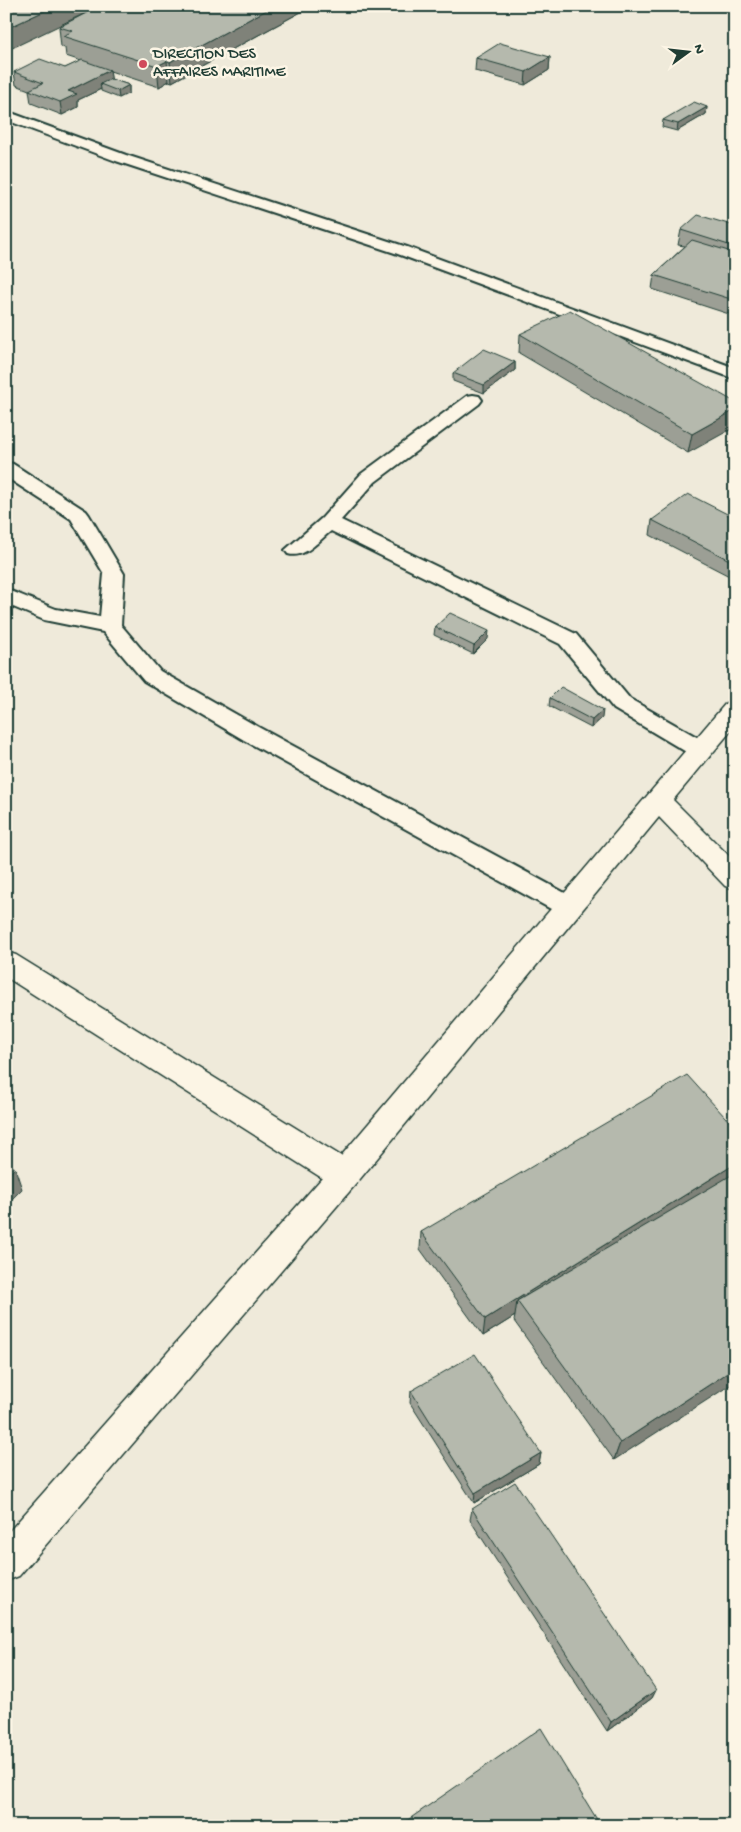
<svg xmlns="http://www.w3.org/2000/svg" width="741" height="1832" viewBox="0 0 741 1832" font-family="'Gochi Hand',sans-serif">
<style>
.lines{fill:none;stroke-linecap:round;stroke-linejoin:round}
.lane-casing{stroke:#1f3d34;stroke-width:4}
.street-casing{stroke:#1f3d34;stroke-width:3}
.lane{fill:#fcf5e5;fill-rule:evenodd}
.street{fill:#fcf5e5;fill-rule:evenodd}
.wall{fill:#9c9f95;stroke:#1f3d34}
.shaded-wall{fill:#7f8279;stroke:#1f3d34}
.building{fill:#b5b9ad;stroke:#1f3d34}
.poi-dot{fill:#d1495b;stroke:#fcf5e5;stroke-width:2}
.labels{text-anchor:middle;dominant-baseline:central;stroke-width:5;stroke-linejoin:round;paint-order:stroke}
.far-poi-label{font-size:16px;fill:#1f3d34;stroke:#fcf5e5;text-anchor:start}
</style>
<rect width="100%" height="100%" fill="#efeada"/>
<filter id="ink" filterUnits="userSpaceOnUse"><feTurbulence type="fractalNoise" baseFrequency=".02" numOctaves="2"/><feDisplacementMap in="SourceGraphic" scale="10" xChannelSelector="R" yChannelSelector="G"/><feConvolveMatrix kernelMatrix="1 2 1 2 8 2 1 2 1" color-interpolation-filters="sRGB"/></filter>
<g filter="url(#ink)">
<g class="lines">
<defs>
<g id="lane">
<polygon points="6,111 126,155 407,247 735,368 735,379 395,253 116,161 6,120"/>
<path d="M 473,395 L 479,396 L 482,400 L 479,404 L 375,482 L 341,520 L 576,634 L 630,699 L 709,744 L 712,750 L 709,756 L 701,758 L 693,756 L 614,709 L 560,644 L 331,531 C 318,541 305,559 288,554 L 285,550 L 322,518 L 361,474 L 467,396 Z"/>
<polygon points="6,462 13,464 86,511 89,515 124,574 121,625 160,671 260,728 578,900 581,907 578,914 569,916 560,914 244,740 144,681 103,632 44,620 6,604 6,589 56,609 100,617 104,574 71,519 6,477"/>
</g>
<polygon id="street" points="735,701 735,726 673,800 735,862 735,889 725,886 659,817 355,1185 19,1576 6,1581 6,1535 322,1178 6,977 6,952 16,955 341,1156 726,703"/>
</defs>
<!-- lane casing -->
<use href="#lane" class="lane-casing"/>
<!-- street casing -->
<use href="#street" class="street-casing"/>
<!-- lane -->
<use href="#lane" class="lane"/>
<!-- street -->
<use href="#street" class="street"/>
</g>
<!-- wall -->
<g class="wall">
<polygon points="100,6 312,6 172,82 169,81 159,87 110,71 111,79 129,85 129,93 119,98 101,91 101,89 78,100 78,107 62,115 31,103 29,90 16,85 14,72 65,68 81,61 66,56 65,48 61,47 59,27"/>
<polygon points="550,57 549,70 525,85 475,71 476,58"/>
<polygon points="707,107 706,114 677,131 662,127 663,120"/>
<polygon points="735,226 735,311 732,315 652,289 654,275 685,246 678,245 681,230"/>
<polygon points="520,334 735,402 688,453 519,353"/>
<polygon points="515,362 515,370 484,393 453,381 453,373"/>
<polygon points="735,518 735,579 650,535 652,520"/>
<polygon points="435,627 488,639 473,654 434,635"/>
<polygon points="550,698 602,718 591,728 549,706"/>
<polygon points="735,1128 614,1460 514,1321 515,1316 483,1336 420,1249 421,1232"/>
<polygon points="411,1391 541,1453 539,1464 474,1503 410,1403"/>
<polygon points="472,1509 656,1690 652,1698 607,1731 470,1520"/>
</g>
<!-- shaded-wall -->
<g class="shaded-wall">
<polygon points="55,6 100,6 6,51 6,29"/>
<polygon points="274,6 312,6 172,82 170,62"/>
<polygon points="550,57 549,70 525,85 526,72"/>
<polygon points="167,61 169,81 159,87 157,66"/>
<polygon points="110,70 112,83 100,84 101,89 78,100 78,107 62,115 60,102 68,91"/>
<polygon points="129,85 129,93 119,98 118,91"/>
<polygon points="707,107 706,114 677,131 678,124"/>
<polygon points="734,300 735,311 732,315"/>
<polygon points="515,362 515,370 484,393 484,385"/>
<polygon points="735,410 735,427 688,453 692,434"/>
<polygon points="489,631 488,639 473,654 474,646"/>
<polygon points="603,710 602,718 591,728 592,720"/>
<polygon points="735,1164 735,1178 517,1301 515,1316 483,1336 485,1319"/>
<polygon points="15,1168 22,1189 6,1205 6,1177"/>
<polygon points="735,1368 735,1382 614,1460 620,1443"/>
<polygon points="541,1453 539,1464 474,1503 475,1493"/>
<polygon points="656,1690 652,1698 607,1731 611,1722"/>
</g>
<!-- building -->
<g class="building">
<polygon points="6,6 55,6 6,29"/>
<polygon points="100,6 274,6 170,62 167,61 157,66 63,36 73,31 59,27"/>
<polygon points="500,43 550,57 526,72 476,58"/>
<polygon points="40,59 65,68 82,60 110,70 68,91 77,94 60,102 29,90 43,83 14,72"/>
<polygon points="111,79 129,85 118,91 100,84"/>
<polygon points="694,102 707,107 678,124 663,120"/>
<polygon points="698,215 735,226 735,247 681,230"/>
<polygon points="692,240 735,253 734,300 654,275"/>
<polygon points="570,310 735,402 735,410 692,434 520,334"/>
<polygon points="484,349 515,362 484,385 453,373"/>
<polygon points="688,494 735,518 735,563 652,520"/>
<polygon points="450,613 489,631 474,646 435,627"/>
<polygon points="561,687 603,710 592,720 550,698"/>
<polygon points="687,1075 735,1128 735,1164 485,1319 421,1232"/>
<polygon points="6,1162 15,1168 6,1177"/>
<polygon points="735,1173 735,1368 620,1443 517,1301"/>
<polygon points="475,1354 541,1453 475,1493 411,1391"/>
<polygon points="515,1482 656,1690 611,1722 472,1509"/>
<polygon points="541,1728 601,1826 399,1826"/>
</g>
</g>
<!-- markers -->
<circle class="poi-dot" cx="143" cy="64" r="5"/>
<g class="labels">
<!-- far-poi labels -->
<g class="far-poi-label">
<text x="153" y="55">DIRECTION DES<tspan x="153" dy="18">AFFAIRES MARITIME</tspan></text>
</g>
</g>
<!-- margin -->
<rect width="741" height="1832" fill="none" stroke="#fcf5e5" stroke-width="25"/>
<rect x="12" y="12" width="716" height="1807" fill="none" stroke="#1f3d34" stroke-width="2" filter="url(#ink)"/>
<!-- north arrow -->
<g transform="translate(688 52) rotate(75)" stroke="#fcf5e5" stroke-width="4" paint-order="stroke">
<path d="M0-4L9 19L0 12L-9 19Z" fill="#1f3d34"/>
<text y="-8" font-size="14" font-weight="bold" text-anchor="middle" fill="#1f3d34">N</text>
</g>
</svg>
